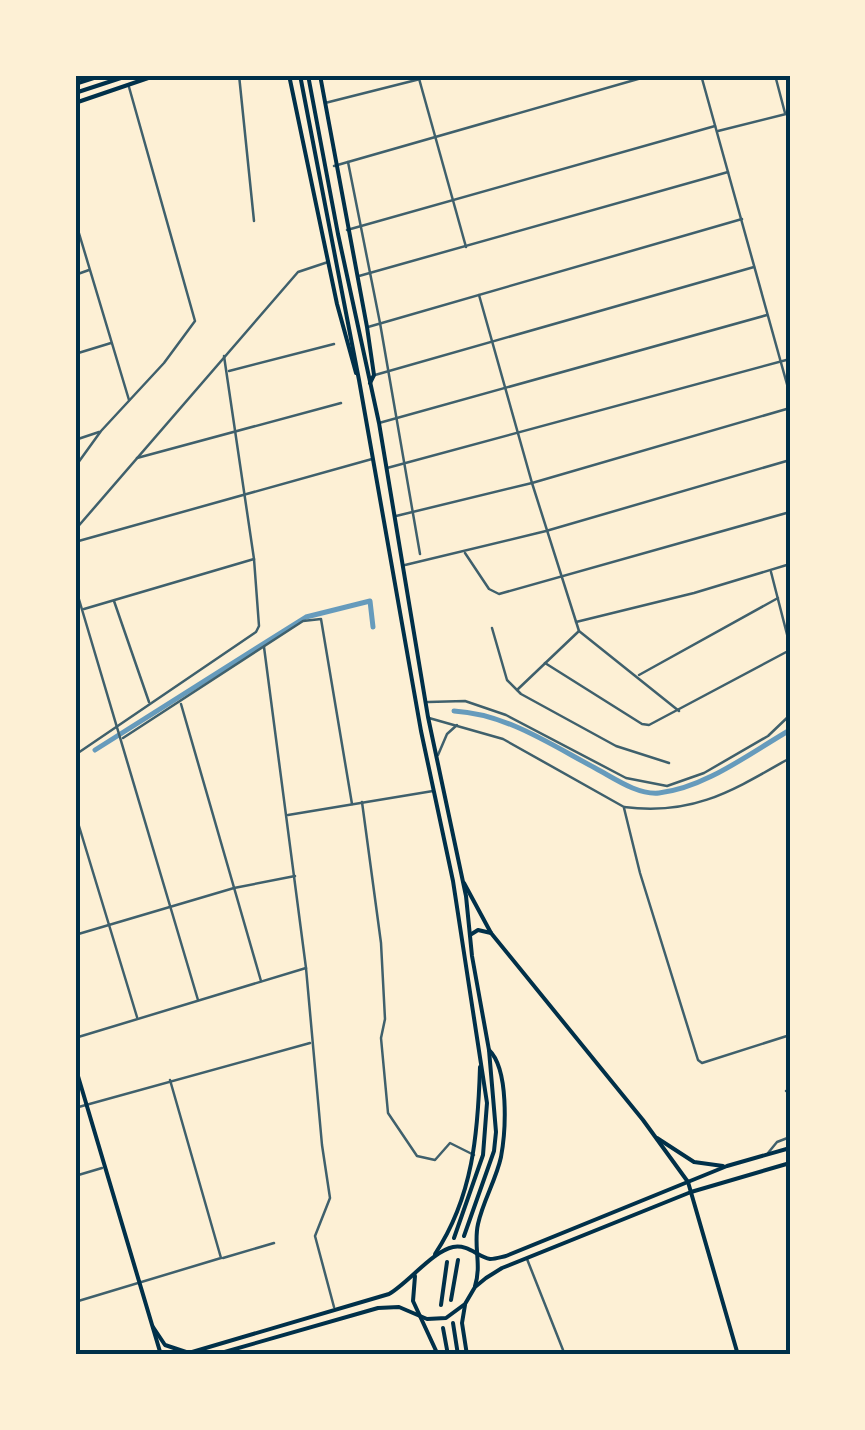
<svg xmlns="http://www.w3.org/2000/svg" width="865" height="1430" viewBox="0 0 865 1430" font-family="'Golos Text',sans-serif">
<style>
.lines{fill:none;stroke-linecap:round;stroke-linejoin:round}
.canal{stroke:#669bbc;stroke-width:5}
.minor{stroke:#3f606c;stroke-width:2.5}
.secondary{stroke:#003049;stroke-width:4}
.primary{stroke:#003049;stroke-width:4}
.neatline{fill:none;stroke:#003049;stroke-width:4}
</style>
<rect width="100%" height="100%" fill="#fdf0d5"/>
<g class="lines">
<!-- canal -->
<g class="canal">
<path d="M 454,711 C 506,714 550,744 595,768 C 614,778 637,795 659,793 C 705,788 750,753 790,730"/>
<polyline points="95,750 306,617 370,601 373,627"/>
</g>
<!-- minor -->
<g class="minor">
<polyline points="239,75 254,221"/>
<polyline points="418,75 466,247"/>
<polyline points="701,75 790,395"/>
<polyline points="775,75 785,113"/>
<polyline points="325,103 436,75"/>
<polyline points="718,131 790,113"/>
<polyline points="348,162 380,323 420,554"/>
<polyline points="334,166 652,75"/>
<polyline points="75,220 129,400"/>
<polyline points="347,230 715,126"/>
<polyline points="75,275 89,270"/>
<polyline points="359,276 728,172"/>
<polyline points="479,295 532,483 579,631 679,711"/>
<polyline points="368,327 742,219"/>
<polyline points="75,354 111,343"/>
<polyline points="229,371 334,344"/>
<polyline points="375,375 754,267"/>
<polyline points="379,423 767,315"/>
<polyline points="75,440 99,432"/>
<polyline points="137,458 341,403"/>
<polyline points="75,467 101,431 164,363 195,321 129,87"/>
<polyline points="387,468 790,359"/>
<polyline points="396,516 532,483 790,408"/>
<polyline points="75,530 298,272 328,262"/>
<polyline points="75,542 372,459"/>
<polyline points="465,553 489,589 499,594 790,512"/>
<polyline points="405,565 546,531 790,460"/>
<polyline points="771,572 790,646"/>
<polyline points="75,586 198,1000"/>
<polyline points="114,601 149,702"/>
<polyline points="84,609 254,559"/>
<polyline points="576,622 694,593 790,564"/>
<polyline points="492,628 507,680 521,694 616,746 669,763"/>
<polyline points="264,647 306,968 322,1145 330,1198 315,1236 334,1307"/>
<polyline points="545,663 642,724 649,725 790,650"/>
<polyline points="639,675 778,598"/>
<polyline points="517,690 579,631"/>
<polyline points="428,702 465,701 506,715 626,778 667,786 704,773 768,736 790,715"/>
<polyline points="181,704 261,981"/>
<path d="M 429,718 L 503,739 L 624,807 C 693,816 732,791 790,758"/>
<polyline points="123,738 303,621 321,619 352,804"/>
<polyline points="75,755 256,632 259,626 254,559 224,356"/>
<polyline points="438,755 447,734 457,725"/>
<polyline points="362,802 381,943 385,1019 381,1038 388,1113 417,1156 435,1160 450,1143 474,1155"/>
<polyline points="624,808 640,873 698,1060 702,1063 790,1035"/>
<polyline points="75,813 137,1017"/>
<polyline points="288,815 433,791"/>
<polyline points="75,935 234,888 295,876"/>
<polyline points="75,1038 306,968"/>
<polyline points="786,1091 790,1090"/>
<polyline points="75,1108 310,1043"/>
<polyline points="768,1153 777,1142 790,1137"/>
<polyline points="75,1176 102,1168"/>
<polyline points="223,1258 274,1243"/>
<polyline points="527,1259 565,1355"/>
<polyline points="75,1302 221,1258 170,1080"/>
</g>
<!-- secondary -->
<g class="secondary">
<polyline points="464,883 491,933 643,1120 688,1182 738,1355"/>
<polyline points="470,935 478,930 491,933"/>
<polyline points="75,1066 161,1355"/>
</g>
<!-- primary -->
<g class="primary">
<polyline points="289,75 337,304 356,373"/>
<polyline points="300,75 359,380 421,731 453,881 487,1103 483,1155 454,1238"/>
<polyline points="308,75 338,234 379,423 428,717 466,896 472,956 489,1050 496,1132 494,1151 464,1236"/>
<polyline points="320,75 367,327 374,375 370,383"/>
<polyline points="75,84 103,75"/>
<polyline points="75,93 130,75"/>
<polyline points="75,103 157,75"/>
<polyline points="657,1138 694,1162 723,1166"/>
<path d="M 435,1254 C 473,1197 478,1133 480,1067"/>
<polyline points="415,1276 413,1301 438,1355"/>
<path d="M 475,1286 C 482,1264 473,1246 478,1224 C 483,1201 496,1180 501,1157 C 506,1130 509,1069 489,1050"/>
<polyline points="451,1300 458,1260"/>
<polyline points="441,1305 447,1262"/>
<polyline points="465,1305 462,1323 467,1355"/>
<polyline points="453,1323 458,1355"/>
<polyline points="153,1327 165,1345 189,1353"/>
<polyline points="443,1328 448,1355"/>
<path d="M 182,1355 L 389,1294 C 408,1283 433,1251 453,1247 C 468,1244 478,1257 490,1259 C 496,1259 501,1257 506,1256 L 727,1166 L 790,1148"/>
<polyline points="214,1355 378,1308 399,1307 427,1319 446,1318 465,1304 475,1287 486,1278 502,1268 691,1192 790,1163"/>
</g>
</g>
<!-- border -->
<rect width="865" height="1430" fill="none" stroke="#fdf0d5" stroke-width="155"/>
<rect x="78" y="78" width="710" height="1274" class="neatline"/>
</svg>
